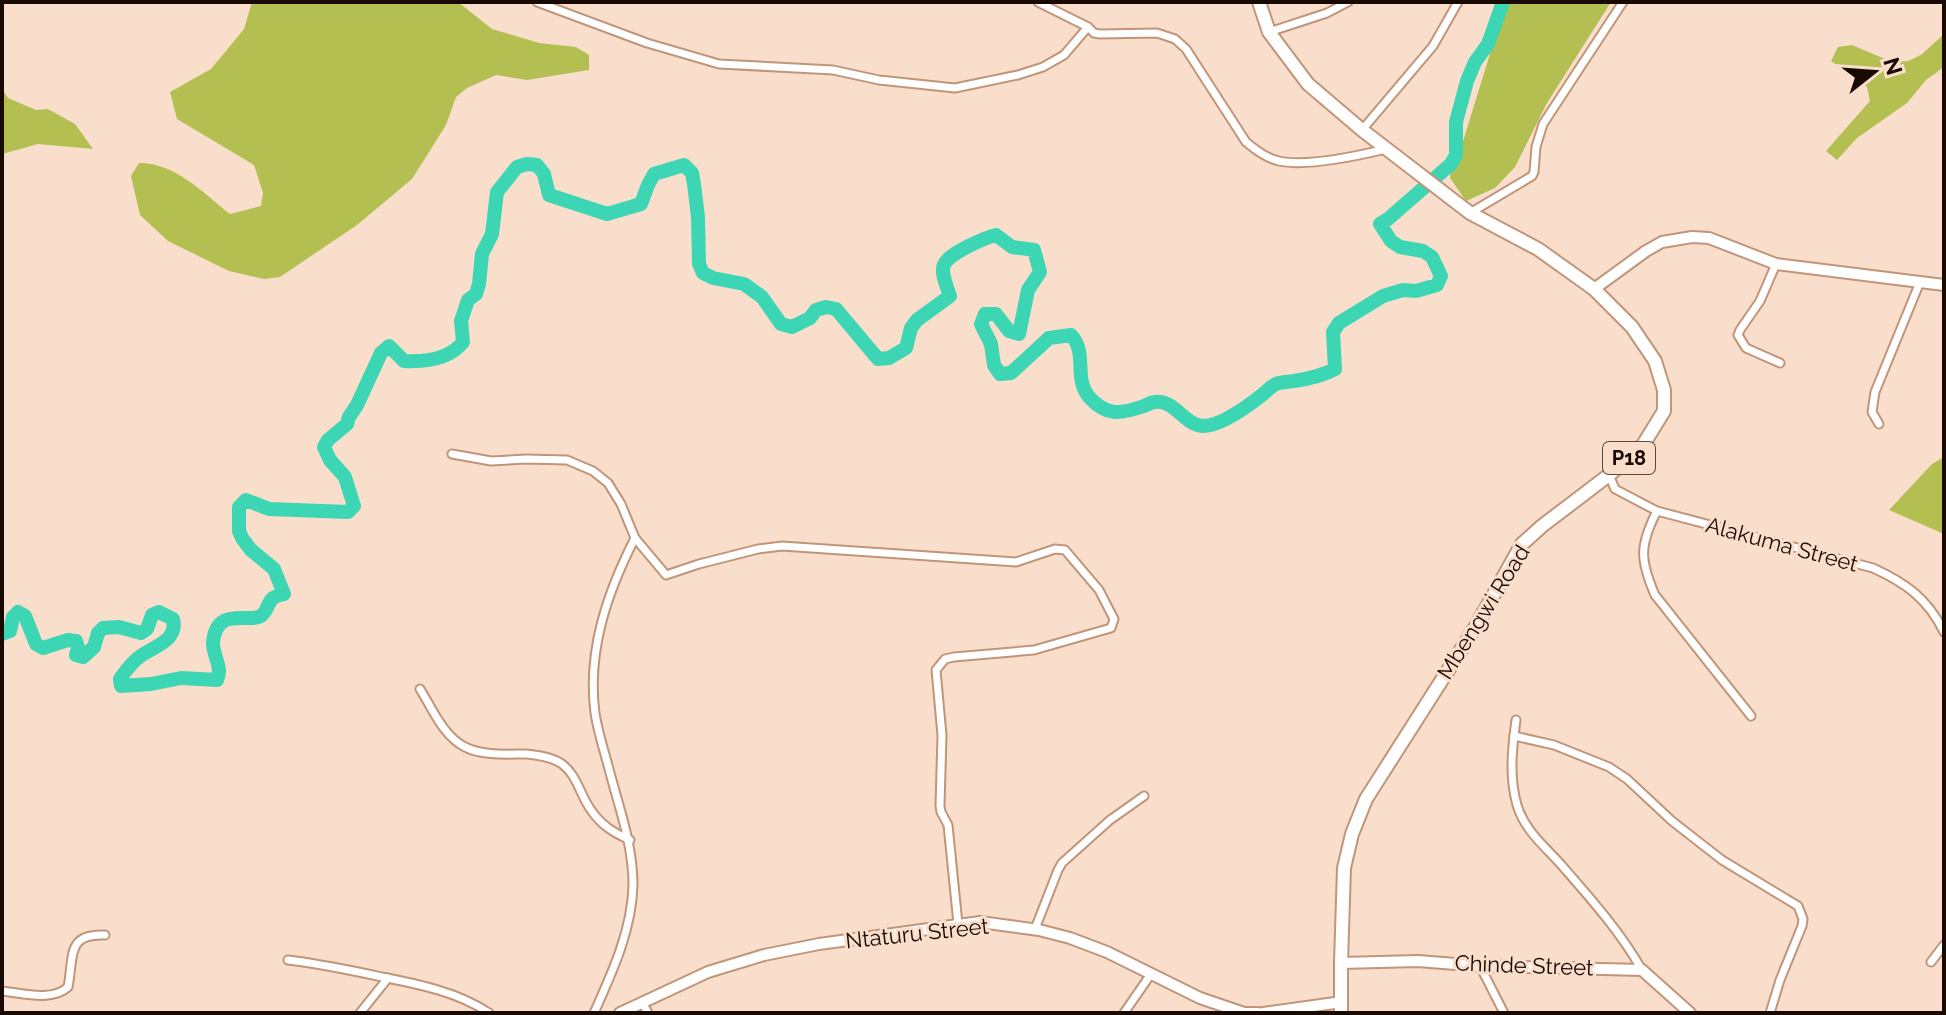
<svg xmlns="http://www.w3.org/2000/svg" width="1946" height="1015" viewBox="0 0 1946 1015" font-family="Raleway,sans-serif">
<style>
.forest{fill:#b3bf51}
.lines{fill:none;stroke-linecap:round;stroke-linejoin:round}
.river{stroke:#3cd6b4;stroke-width:14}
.street-casing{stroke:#c09579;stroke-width:11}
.secondary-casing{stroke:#c09579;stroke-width:14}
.primary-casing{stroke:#c09579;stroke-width:16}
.street{stroke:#fff;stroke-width:7}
.secondary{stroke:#fff;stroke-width:10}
.primary{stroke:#fff;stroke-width:12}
.labels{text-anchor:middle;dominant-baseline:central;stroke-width:6;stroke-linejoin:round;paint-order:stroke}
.shield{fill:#fadecc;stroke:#5c493f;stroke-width:2}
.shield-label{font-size:20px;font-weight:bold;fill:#180902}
.street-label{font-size:22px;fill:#180902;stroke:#fadecc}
</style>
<rect width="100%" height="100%" fill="#fadecc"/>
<!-- forest -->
<g class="forest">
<path d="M 252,2 L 458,2 L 492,29 L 539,43 L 576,47 L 589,55 L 589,70 L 527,80 L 496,75 L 467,88 L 456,97 L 446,125 L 412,179 L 357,225 L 280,277 L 264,279 L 229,271 L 168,241 L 140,215 L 131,176 L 139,163 C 176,163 203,193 230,214 L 261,206 L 263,193 L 254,165 L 177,119 L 170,92 L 211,69 L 244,29 Z"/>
<polygon points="1506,2 1611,2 1547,103 1515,167 1495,188 1466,201 1450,178 1452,163 1460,151"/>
<polygon points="1944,34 1944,67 1926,80 1907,103 1857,138 1837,160 1826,151 1870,101 1867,87 1831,61 1838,47 1852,45 1892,62 1908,61 1921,55"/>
<polygon points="2,89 8,98 36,110 48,109 75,124 93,149 38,144 2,154"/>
<polygon points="1944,457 1944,534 1889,510 1932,464"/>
</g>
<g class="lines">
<!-- river -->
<path class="river" d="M 2,634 L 10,631 L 13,617 L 18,612 L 25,616 L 36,644 L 43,648 L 68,640 L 76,641 L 78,648 L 76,655 L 83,657 L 94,647 L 98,633 L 103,628 L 119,627 L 141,633 L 147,629 L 152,615 L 159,612 L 173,619 C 178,640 157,645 142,655 C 133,661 126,670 120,679 L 121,686 L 151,684 L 181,678 L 217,680 C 223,667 213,656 213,643 C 216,604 251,625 262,615 C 267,611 268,603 272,599 C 275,596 280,595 284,594 L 274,569 L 251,550 L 242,538 L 239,531 L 239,507 L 246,500 L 269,509 L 348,512 L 354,506 L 345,477 L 330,460 L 324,447 L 328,440 L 347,424 L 349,417 L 357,405 L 381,353 L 389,346 L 404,361 C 424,362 449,360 463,342 L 461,321 L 468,300 L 476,294 L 479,284 L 482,254 L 492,234 L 497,192 L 517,167 L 527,164 L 537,165 L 544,174 L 549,195 L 607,214 L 641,204 L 648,185 L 654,174 L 684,165 L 692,173 L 694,184 L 698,217 L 699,264 L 703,273 L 713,278 L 744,284 L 762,297 L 781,324 L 792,327 L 810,318 L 816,310 L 826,307 L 836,309 L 878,359 L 889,358 L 906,348 L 911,328 L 917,320 L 950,296 C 940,268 937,263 965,248 C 975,243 984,238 996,235 L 1012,247 L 1034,250 L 1040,272 L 1028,290 L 1019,334 L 1009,331 L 996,314 L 985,314 L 981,324 L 991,344 L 994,365 L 1000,374 L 1011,373 L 1049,338 L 1071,335 C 1088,353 1073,378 1089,397 C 1107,417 1121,414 1144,406 C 1147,405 1151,402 1155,402 C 1174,399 1184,425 1203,426 C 1221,426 1248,406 1262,395 C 1266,392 1271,386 1276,384 C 1281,382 1289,382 1294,381 C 1307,379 1324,375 1335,369 L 1333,332 L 1339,323 L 1383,296 L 1403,290 L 1416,291 L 1437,285 L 1441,276 L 1432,257 L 1423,251 L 1400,247 L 1391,241 L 1380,224 L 1388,219 L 1451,164 L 1456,155 L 1456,122 L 1467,81 L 1475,62 L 1488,44 L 1503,2"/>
<defs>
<g id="street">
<polyline points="537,2 647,43 719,64 833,70 879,80 955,88 1018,75 1043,67 1064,55 1088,27"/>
<path d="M 1038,2 L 1088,27 L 1094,33 L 1100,34 L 1157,33 L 1175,39 L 1186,49 L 1246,142 C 1256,150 1266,158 1279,161 C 1307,167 1357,156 1386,149"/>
<polyline points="1269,32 1327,13 1348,2"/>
<polyline points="1362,130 1433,46 1458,2"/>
<polyline points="1470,213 1532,176 1534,172 1536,147 1543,124 1623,2"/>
<polyline points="1776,264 1760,301 1740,330 1738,335 1746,348 1780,363"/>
<polyline points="1879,424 1872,412 1875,392 1920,282"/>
<polyline points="452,454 491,461 526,459 567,460 593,471 608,483 621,504 635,538 666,575 699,564 758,549 782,546 1016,562 1055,549 1065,550 1099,590 1114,619 1111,628 1034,650 954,657 945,659 936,670 942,735 940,806 941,812 948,825 958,924"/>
<path d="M 1609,475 L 1615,489 L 1657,511 L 1873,568 C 1906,583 1928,599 1944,632"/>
<path d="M 1657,511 C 1639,546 1640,560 1655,595 L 1751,716"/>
<path d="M 420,689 C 432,708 443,736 465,747 C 483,756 507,754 526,754 C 538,755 552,757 562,764 C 577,775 580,795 591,810 C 601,825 614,833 630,840"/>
<path d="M 1516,720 C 1512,749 1509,777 1517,805 C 1525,832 1547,848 1564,868 C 1592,900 1621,933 1642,970"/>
<polyline points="1514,736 1554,745 1609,767 1627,779 1672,821 1722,860 1798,906 1803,919 1802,926 1780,980 1770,1013"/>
<polyline points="1035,929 1058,870 1062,863 1110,820 1144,796"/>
<path d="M 288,960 C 320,964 350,970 382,977 C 418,984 458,992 489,1013"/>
<polyline points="1931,962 1944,945"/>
<polyline points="1480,966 1504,1013"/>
<path d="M 2,991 C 22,993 52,1002 68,987 C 74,957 66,933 105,935"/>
<polyline points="642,1002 648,1013"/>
<polyline points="360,1013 388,978"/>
<path d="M 594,1013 C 612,973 632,930 633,885 C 633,846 620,810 610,773 C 605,753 598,733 595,713 C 587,651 607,593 635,538"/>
<polyline points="1124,1013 1151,974"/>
</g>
<g id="secondary">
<polyline points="1594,289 1646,251 1662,242 1692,237 1709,238 1776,264 1944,285"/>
<polyline points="1341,963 1418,961 1480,966 1642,970 1690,1013"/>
<polyline points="620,1013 708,972 764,955 819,944 980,922 1039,930 1070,938 1107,952 1200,998 1244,1013 1258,1013"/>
<polyline points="1263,1013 1342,1002"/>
</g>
<polyline id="primary" points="1259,2 1269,32 1308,84 1362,130 1470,213 1538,249 1594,289 1632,327 1655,361 1664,390 1664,411 1643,445 1609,475 1542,526 1522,544 1475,628 1366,799 1352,834 1344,868 1341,963 1341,1013"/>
</defs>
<!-- street casing -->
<use href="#street" class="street-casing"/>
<!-- secondary casing -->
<use href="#secondary" class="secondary-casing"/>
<!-- primary casing -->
<use href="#primary" class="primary-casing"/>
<!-- street -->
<use href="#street" class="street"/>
<!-- secondary -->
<use href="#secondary" class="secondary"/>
<!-- primary -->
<use href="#primary" class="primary"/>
</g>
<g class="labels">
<!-- shield labels -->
<rect class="shield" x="1603" y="442" width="52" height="32" rx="6"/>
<g class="shield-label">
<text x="1629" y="458">P18</text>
</g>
<!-- street labels -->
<g class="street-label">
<text transform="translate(1782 544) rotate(15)">Alakuma Street</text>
<text transform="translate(1483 612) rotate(-58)">Mbengwi Road</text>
<text transform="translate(917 933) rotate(-6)">Ntaturu Street</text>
<text transform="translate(1524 965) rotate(2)">Chinde Street</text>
</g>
</g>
<!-- border -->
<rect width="1946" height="1015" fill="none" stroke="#180902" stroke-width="8"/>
<!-- north arrow -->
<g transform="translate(1874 72) rotate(73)" stroke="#fadecc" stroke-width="6" paint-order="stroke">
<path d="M0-6L14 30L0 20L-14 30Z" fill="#180902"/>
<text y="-12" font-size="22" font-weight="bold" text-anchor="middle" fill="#180902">N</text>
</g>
</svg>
